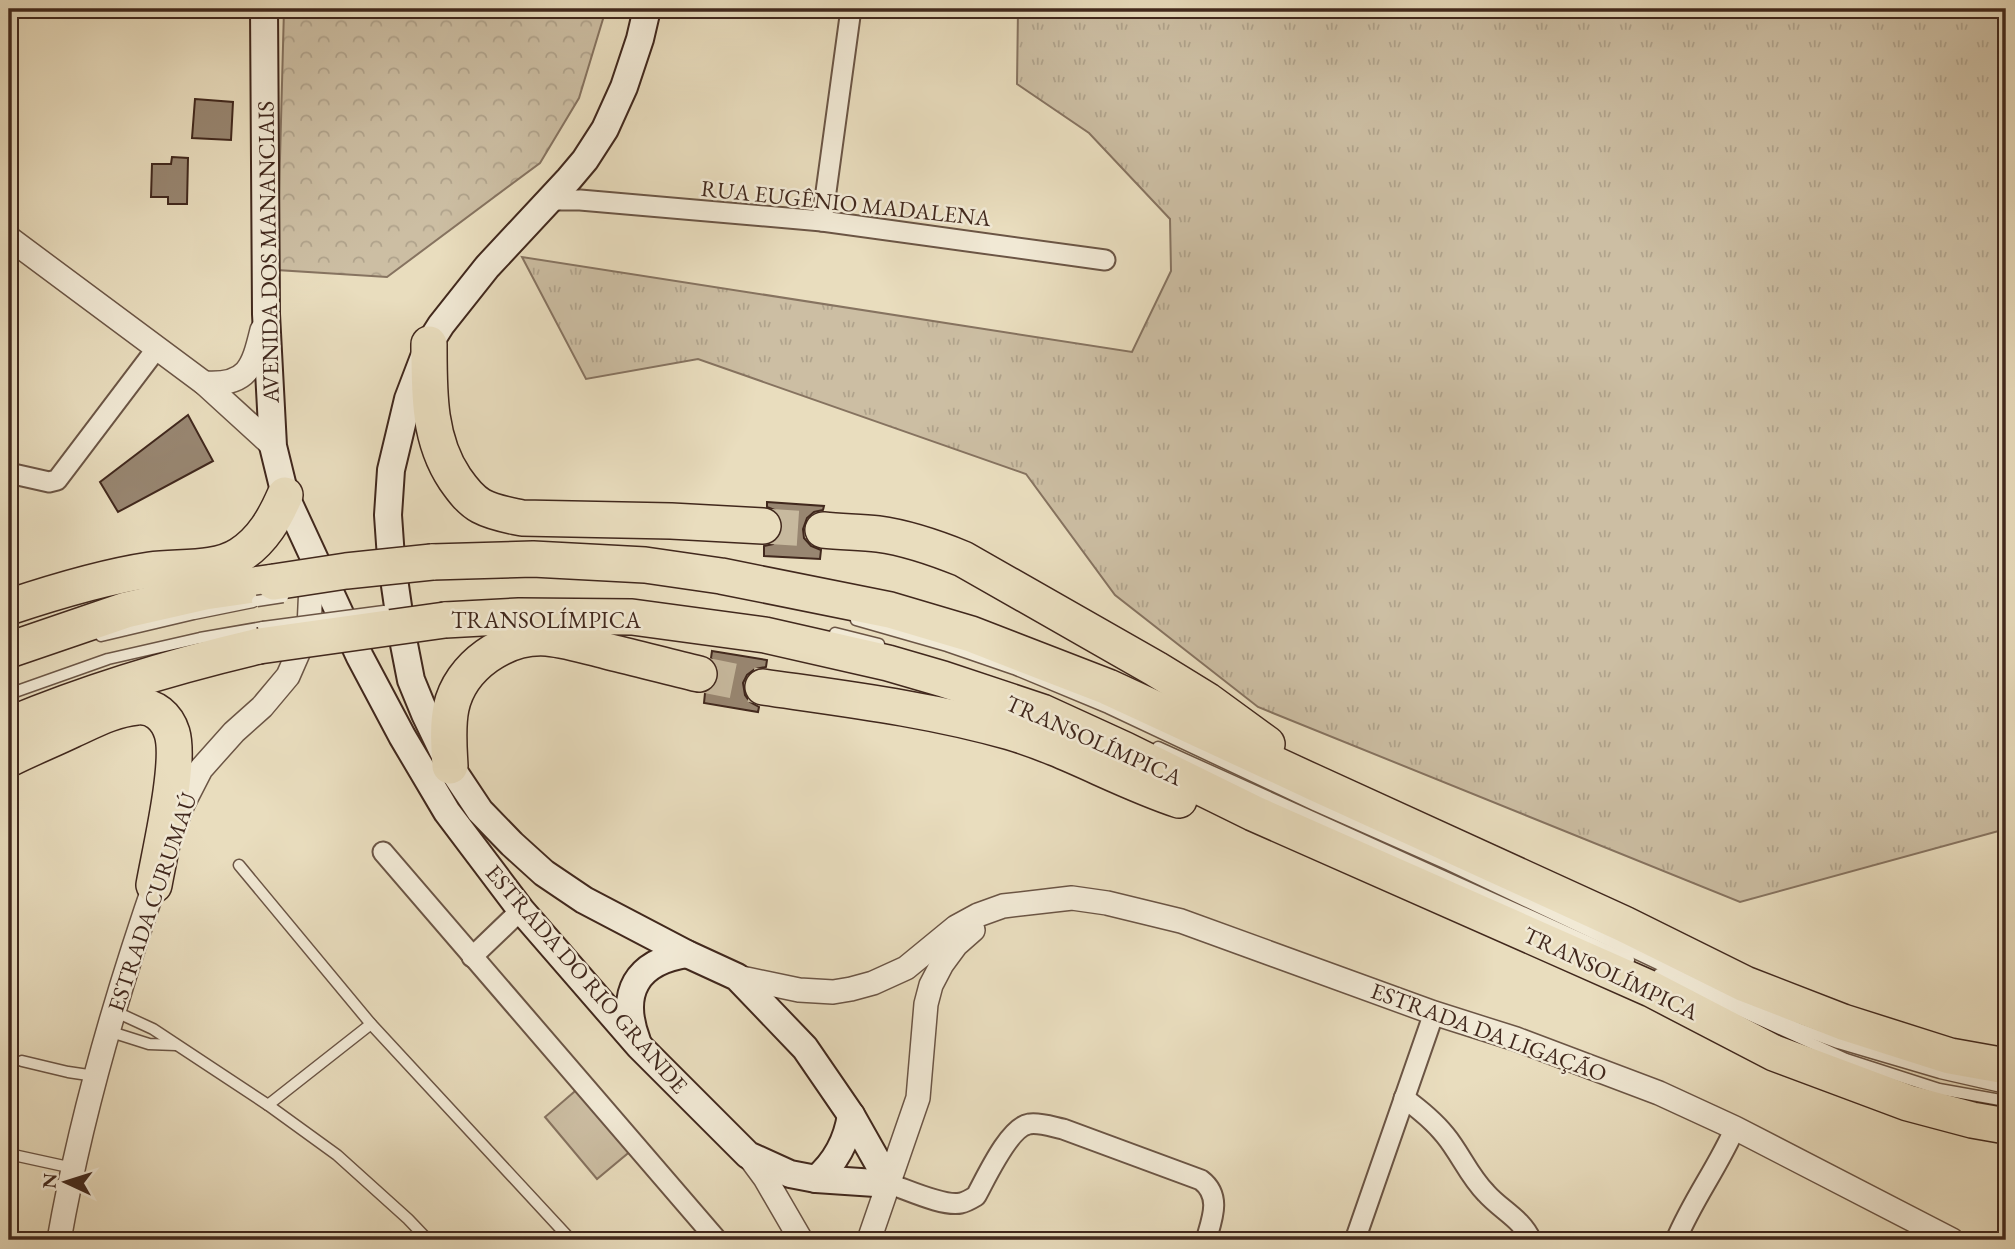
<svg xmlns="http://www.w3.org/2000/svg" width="2015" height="1249" viewBox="0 0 2015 1249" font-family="'EB Garamond',serif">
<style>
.grass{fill:url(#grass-tufts);stroke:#867360;stroke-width:2}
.forest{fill:url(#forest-crowns);stroke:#867360;stroke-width:2}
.park{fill:#ccbea3;stroke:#867360;stroke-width:2}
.building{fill:#988671;stroke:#41281d;stroke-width:2}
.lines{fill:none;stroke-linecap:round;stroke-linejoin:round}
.motorway-tunnel{stroke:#c7b99e;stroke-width:35;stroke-dasharray:35 18;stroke-linecap:butt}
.service-casing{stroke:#6b5545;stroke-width:13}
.minor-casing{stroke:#6b5545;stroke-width:23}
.tertiary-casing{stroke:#6b5545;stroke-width:26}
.secondary-casing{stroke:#41281d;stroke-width:30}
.motorway-casing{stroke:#41281d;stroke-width:38}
.service{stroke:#f1e9d5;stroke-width:10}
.minor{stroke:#f1e9d5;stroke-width:19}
.tertiary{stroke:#f1e9d5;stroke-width:23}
.secondary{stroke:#f1e9d5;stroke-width:26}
.motorway{stroke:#e9ddbe;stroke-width:35}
.service-bridge-casing{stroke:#6b5545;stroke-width:13;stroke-linecap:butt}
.motorway-bridge-casing{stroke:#41281d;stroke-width:38;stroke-linecap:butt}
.service-bridge{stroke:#f1e9d5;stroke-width:10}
.motorway-bridge{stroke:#e9ddbe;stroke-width:35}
.labels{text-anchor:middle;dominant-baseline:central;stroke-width:5;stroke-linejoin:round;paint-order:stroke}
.street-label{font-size:23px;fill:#41281d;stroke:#f1e9d5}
</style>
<defs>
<pattern id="grass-tufts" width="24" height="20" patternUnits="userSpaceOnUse" patternTransform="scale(1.75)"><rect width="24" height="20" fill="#ccbea3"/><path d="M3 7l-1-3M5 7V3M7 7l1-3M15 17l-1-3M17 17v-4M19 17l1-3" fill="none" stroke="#b0a38c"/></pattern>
<pattern id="forest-crowns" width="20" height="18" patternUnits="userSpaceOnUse" patternTransform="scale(1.75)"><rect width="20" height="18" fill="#ccbea3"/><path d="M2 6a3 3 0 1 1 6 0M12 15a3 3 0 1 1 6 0" fill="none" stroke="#b0a38c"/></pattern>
</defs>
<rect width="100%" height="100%" fill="#e9ddbe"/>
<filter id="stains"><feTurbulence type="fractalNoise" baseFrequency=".00286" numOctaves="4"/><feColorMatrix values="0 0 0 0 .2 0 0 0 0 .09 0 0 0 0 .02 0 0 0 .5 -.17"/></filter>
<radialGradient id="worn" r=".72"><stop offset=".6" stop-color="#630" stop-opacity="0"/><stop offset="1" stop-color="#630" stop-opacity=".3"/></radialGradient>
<!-- grass -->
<polygon class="grass" points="1018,9 2006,9 2006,829 1740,902 1258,707 1115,595 1026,474 698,359 586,379 522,257 1132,352 1171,271 1170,219 1089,133 1017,84"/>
<!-- forest -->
<polygon class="forest" points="284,9 606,9 579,98 540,163 387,277 277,270"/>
<!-- park -->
<polygon class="park" points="581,1086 633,1149 597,1179 545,1117"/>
<!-- building -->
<g class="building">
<polygon points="195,99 233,102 231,140 192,138"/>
<polygon points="172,157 188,158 187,204 168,204 168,197 151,197 152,164 171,164"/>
<polygon points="188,415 213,461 118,512 100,482"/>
<polygon points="767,502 824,506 823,510 814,512 807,518 803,529 804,538 811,546 821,550 820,559 764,556 764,546 773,544 779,538 783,528 781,516 775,510 767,507"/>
<polygon points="712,651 767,660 766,667 755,669 747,675 743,683 745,695 750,702 759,707 758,712 704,703 705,693 714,687 719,678 718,668 711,658"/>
</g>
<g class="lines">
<!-- motorway-tunnel -->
<g class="motorway-tunnel">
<polyline points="763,526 823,530"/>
<polyline points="699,674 763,687"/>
</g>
<defs>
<g id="service">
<polyline points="856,620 947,646 1014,669 1108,708 1314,805 1449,865 1713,990 1800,1029 1838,1043 1940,1073 2006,1088"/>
<polyline points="835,633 879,644"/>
<polyline points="101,636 194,614 253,602"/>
<polyline points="9,694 108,659 200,638 263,627"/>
<polyline points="1158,747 1629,960"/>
<polyline points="239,865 371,1024 571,1240"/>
<polyline points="1659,974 1846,1059 1939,1089 2006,1101"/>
<polyline points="114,1011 153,1029 268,1105 337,1155 408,1219 428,1240"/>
<polyline points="108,1031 149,1044 176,1045"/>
<polyline points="22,1061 68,1072 95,1076"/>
<polyline points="268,1105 371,1024"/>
<polyline points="9,1154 73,1168"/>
</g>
<g id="minor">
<polyline points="551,200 580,200 822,221 1105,260"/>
<polyline points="822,221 851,9"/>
<polyline points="9,473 49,482 57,480 157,348"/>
<polyline points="383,852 717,1240"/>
<polyline points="472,957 521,910"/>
<path d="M 1404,1098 C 1419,1109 1433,1120 1445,1135 C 1460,1153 1469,1176 1486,1193 C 1501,1210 1522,1219 1531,1240"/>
<path d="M 890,1184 C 908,1190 944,1207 961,1203 C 966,1202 971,1199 976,1196 C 986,1178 1009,1127 1029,1124 C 1039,1122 1053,1127 1063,1129 L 1201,1180 C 1222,1196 1212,1219 1206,1240"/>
<polyline points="1355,1240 1434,1013"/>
<path d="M 1676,1240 C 1692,1201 1718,1167 1735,1128"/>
</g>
<g id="tertiary">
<polyline points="9,238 204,383 273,446"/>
<path d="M 204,383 C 248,386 253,367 262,330"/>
<polyline points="177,820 183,804 201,769 234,732 262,707 288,676 309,628 312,563"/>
<polyline points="737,977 799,990 833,992 851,989 873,983 906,968 956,927 978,915 1003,906 1072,898 1107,903 1181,921 1434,1013 1516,1039 1659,1093 1735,1128 1952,1240"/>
<polyline points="748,1155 765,1178 801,1240"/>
<path d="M 59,1240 C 81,1115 117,992 159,872"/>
<polyline points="869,1240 918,1098 926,1004 931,985 942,964 956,945 973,930"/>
</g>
<g id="secondary">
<polyline points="264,9 266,314 273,446 285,495 360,657 402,736 447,812 521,910 639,1046 748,1155 790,1174 816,1179 890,1184"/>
<polyline points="647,9 640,39 624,87 605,129 585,160 569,179 487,267 441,325 429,344 408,399 391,470 388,515 391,558 402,634 411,680 425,714 450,766 480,811 512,844 544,873 584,900 687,954 737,977 805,1048 851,1115 890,1184"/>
<path d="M 637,1041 C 619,993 636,962 687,954"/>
<path d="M 816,1179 C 836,1162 847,1141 851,1115"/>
</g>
<g id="motorway">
<path d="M 429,344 C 429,391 428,439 455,479 C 462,489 470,500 481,506 C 494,513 508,515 522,518 L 671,521 L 763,526"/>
<path d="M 823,530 C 841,532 860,532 878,534 C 908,538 936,548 963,559 L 1156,669 L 1208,701 L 1267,744"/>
<polyline points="432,562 533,559 645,565 721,576 890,610 971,634 1108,687 1313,782 1624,924 1745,984 1843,1022 1950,1056 2006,1066"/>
<path d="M 9,607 C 54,592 103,577 150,570 C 179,566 215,571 240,555 C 263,540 275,518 285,495"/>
<polyline points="445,620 519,616 632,617 765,635 888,663 943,679 1042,712 1125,750 1253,813 1651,989 1774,1053 1908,1103 1972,1120 2006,1126"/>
<polyline points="9,650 126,610 205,592 274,582"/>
<path d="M 763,687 C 846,699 929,709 1010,732 C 1068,749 1121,781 1179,800"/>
<path d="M 9,725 C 90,691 174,666 259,646"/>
<path d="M 9,759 C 29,749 51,740 72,730 C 92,721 114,709 137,707 C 154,705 167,717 172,733 C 181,763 160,851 154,885"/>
<path d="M 450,766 C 449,747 447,727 451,708 C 460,666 505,635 547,638 C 568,640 590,647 610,652 C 640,659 669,667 699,674"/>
</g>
</defs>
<!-- service casing -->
<use href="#service" class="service-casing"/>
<!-- minor casing -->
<use href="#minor" class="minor-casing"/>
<!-- tertiary casing -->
<use href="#tertiary" class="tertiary-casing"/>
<!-- secondary casing -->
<use href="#secondary" class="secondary-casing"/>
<!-- motorway casing -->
<use href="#motorway" class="motorway-casing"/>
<!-- service -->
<use href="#service" class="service"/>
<!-- minor -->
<use href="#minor" class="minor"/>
<!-- tertiary -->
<use href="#tertiary" class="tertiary"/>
<!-- secondary -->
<use href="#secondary" class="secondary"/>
<!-- motorway -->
<use href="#motorway" class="motorway"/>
<defs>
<g id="service-bridge">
<polyline points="257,601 283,597"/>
<polyline points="263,627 384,611"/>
</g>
<g id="motorway-bridge">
<polyline points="274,582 346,571 432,562"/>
<polyline points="259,646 445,620"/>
</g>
</defs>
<!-- service-bridge casing -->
<use href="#service-bridge" class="service-bridge-casing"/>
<!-- motorway-bridge casing -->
<use href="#motorway-bridge" class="motorway-bridge-casing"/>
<!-- service-bridge -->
<use href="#service-bridge" class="service-bridge"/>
<!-- motorway-bridge -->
<use href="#motorway-bridge" class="motorway-bridge"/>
</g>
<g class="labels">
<!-- street labels -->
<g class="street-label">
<text transform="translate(846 203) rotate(6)">RUA EUGÊNIO MADALENA</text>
<text transform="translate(268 252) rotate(-91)">AVENIDA DOS MANANCIAIS</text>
<text x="546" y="620">TRANSOLÍMPICA</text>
<text transform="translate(1094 740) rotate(24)">TRANSOLÍMPICA</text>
<text transform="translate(152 902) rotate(-71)">ESTRADA CURUMAÚ</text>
<text transform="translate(1611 973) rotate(25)">TRANSOLÍMPICA</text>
<text transform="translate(587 979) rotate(49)">ESTRADA DO RIO GRANDE</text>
<text transform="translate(1489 1032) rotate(20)">ESTRADA DA LIGAÇÃO</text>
</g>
</g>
<!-- margin -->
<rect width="2015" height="1249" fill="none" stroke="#e9ddbe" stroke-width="35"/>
<rect x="10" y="10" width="1994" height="1228" fill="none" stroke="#41281d" stroke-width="3.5"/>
<rect x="18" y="18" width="1980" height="1214" fill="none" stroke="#41281d" stroke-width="2"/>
<!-- north arrow -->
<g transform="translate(66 1182) rotate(274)" stroke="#f1e9d5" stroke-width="5" paint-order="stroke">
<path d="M0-5L12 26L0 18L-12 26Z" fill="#41281d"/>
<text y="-10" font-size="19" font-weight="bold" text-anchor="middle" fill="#41281d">N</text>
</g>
<rect width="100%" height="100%" filter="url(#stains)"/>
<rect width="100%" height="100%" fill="url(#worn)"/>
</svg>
